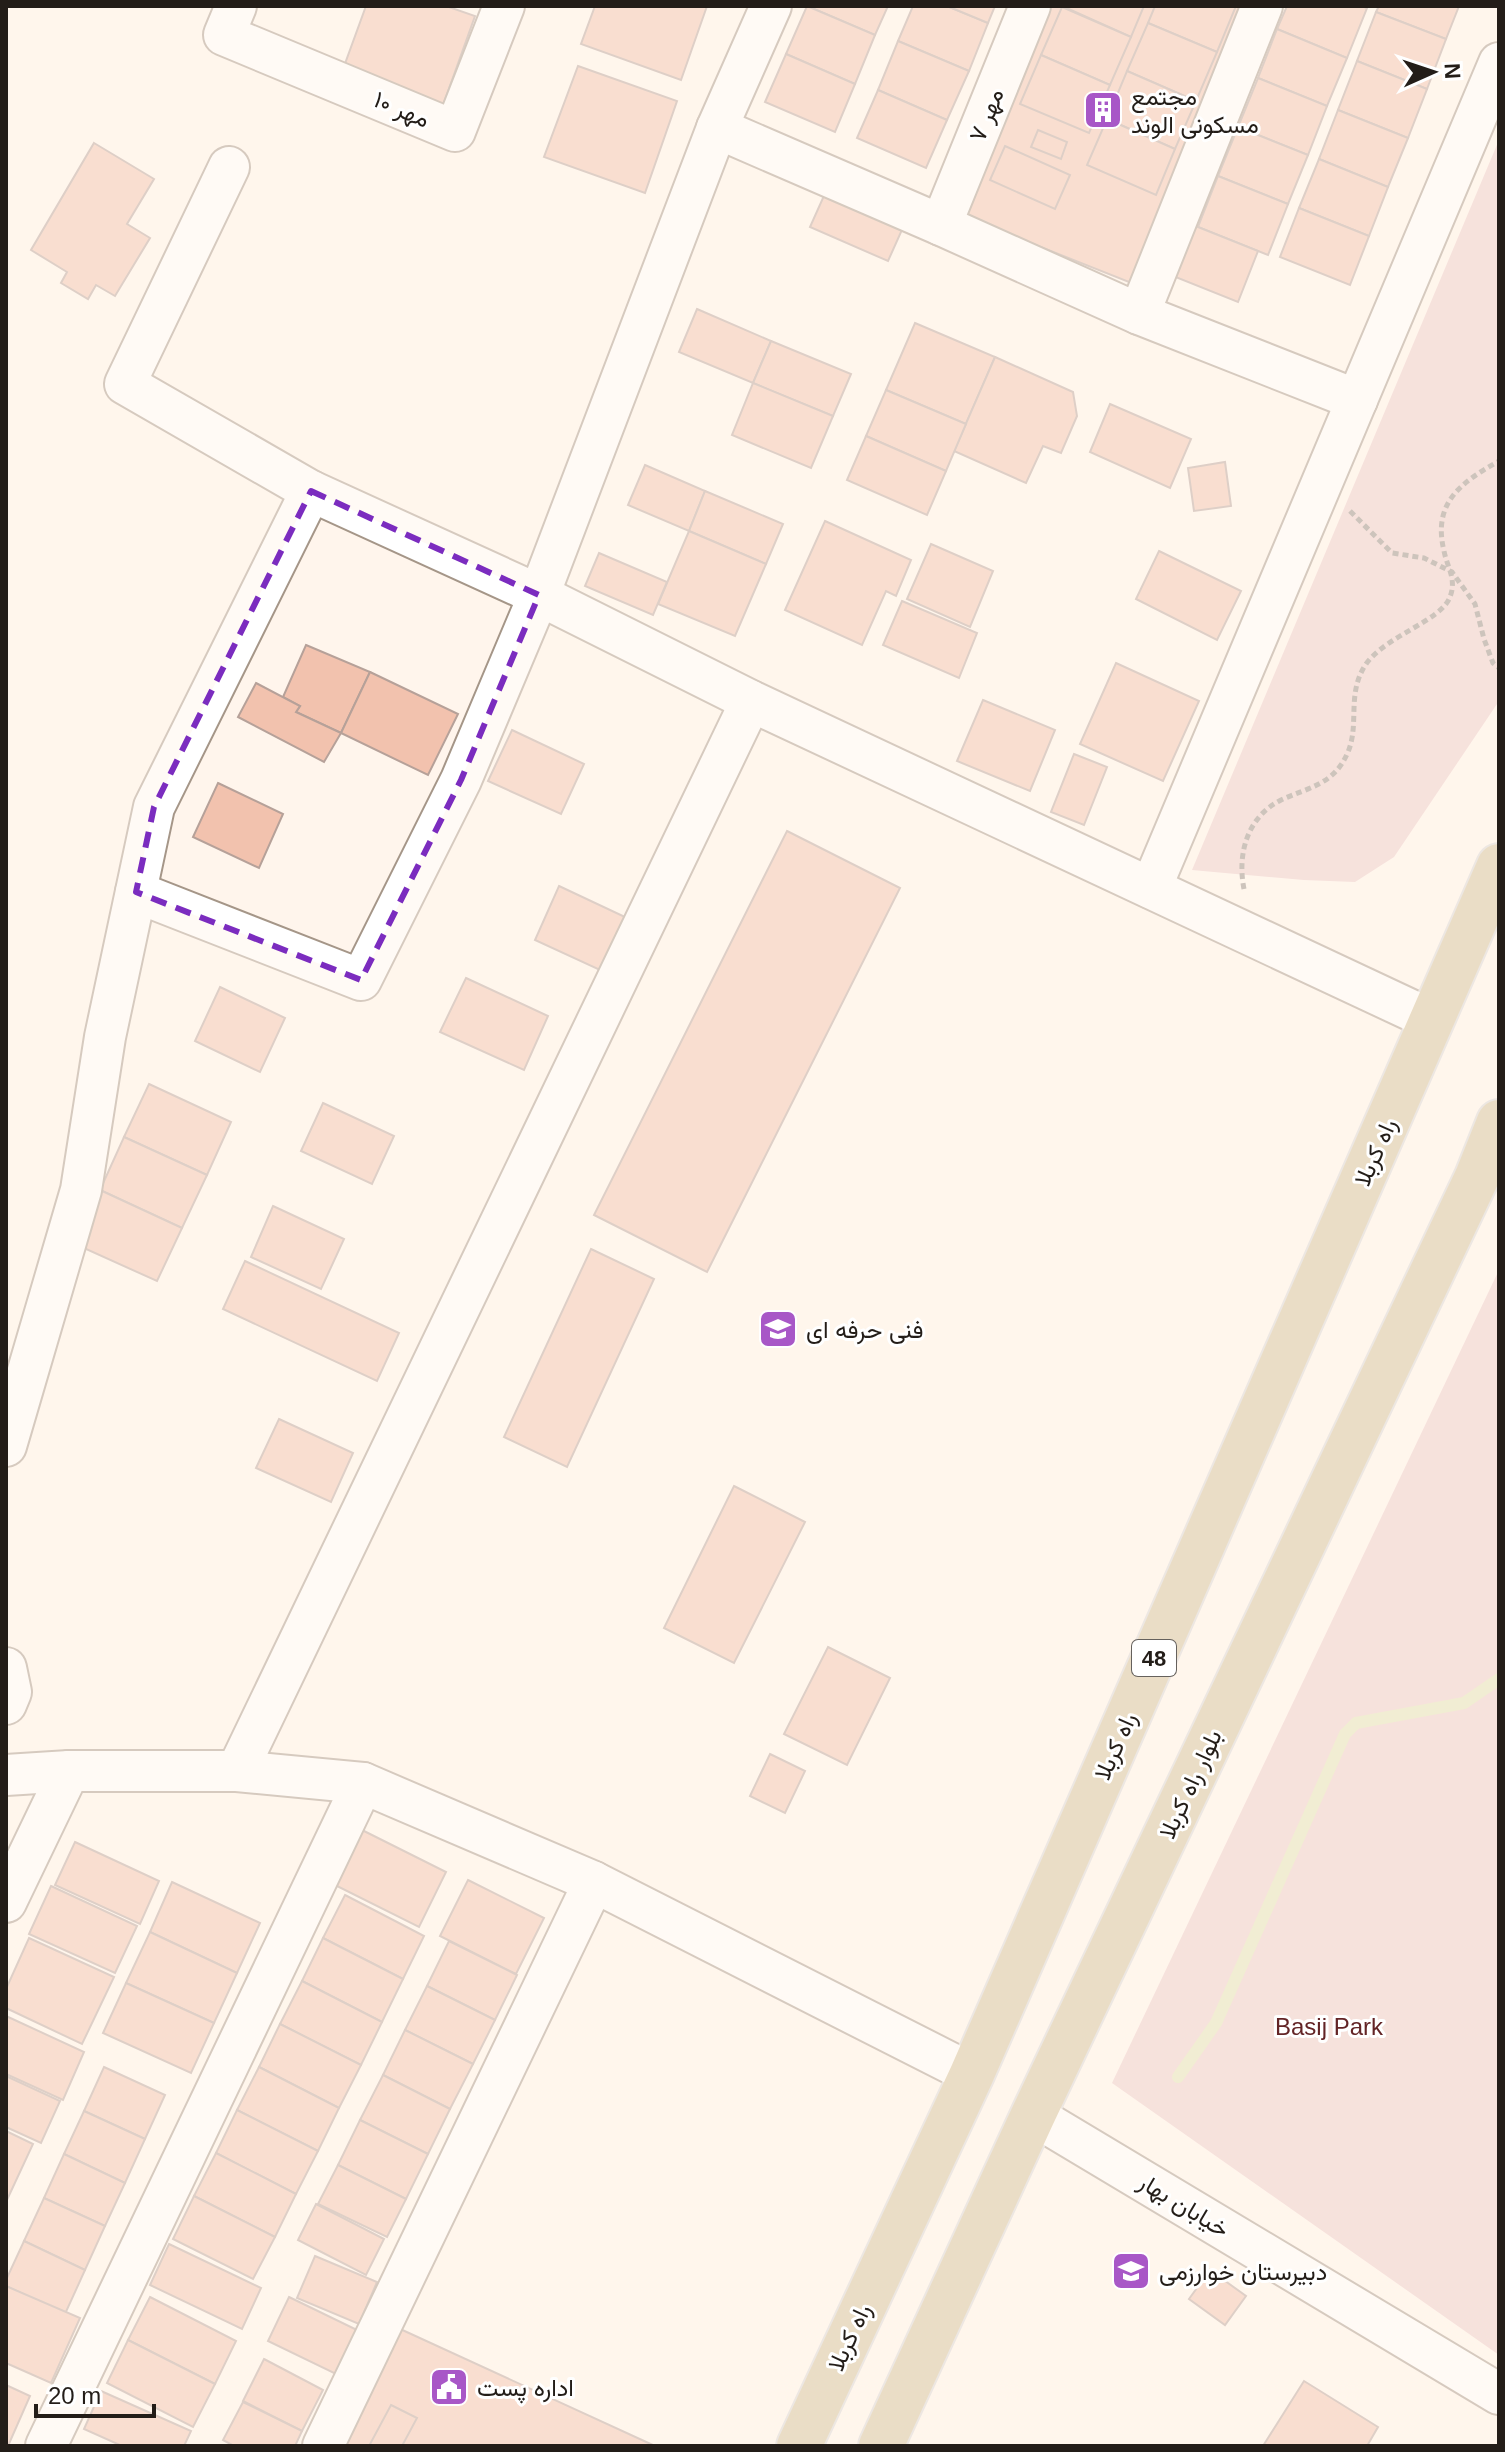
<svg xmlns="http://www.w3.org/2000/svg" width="1505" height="2452" viewBox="0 0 1505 2452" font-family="Arial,Vazirmatn,sans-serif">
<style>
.green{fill:#ecc9c7}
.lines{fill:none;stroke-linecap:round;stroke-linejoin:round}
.stream{stroke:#e1e2b3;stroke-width:12}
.building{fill:#f2c2ae;stroke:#b6a199;stroke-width:2}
.street-casing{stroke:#a59688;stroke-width:44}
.primary-casing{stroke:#d7d6d5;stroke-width:48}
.path{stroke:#908881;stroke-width:5;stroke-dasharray:6 4;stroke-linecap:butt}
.street{stroke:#fff;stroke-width:40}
.primary{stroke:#d1bf98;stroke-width:44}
.marked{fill:none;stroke:#7b2cbf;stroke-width:6;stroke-dasharray:16 10;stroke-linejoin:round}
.labels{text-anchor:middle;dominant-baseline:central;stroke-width:6;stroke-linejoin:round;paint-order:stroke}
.shield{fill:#fff;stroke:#65615d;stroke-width:2}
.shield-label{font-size:22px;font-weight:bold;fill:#231d18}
.poi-label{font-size:24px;fill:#231d18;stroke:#fff;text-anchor:start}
.street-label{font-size:24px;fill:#231d18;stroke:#fff}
.park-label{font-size:24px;fill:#632426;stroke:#fff}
</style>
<rect width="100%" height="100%" fill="#fff5ec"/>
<!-- green -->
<g class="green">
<polygon points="1499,140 1499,701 1394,857 1355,882 1304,880 1192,870"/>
<polygon points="1499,1270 1499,2355 1112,2083"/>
</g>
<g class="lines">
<!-- stream -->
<polyline class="stream" points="1178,2077 1216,2023 1345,1734 1356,1723 1464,1703 1499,1679"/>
</g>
<!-- building -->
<g class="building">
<polygon points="366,6 446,6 475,16 442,108 342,72"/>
<polygon points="595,6 707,6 681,80 581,44"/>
<polygon points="807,6 888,6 875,35"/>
<polygon points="807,6 875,35 855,84 786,54"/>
<polygon points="913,6 947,6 988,23 969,71 898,41"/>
<polygon points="947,6 995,6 988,23"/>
<polygon points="1043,6 1249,6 1134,284 955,213"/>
<polygon points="1062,6 1144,6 1131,37"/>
<polygon points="1155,6 1236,6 1217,52 1148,23"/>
<polygon points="1287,6 1361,6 1367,8 1347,58 1277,29"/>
<polygon points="1379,6 1459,6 1446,39 1376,12"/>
<polygon points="1062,7 1131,37 1110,85 1041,55"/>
<polygon points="1376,12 1446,39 1427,89 1357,61"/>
<polygon points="1148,23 1217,52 1196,101 1127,71"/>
<polygon points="1277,29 1347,58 1327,106 1258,78"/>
<polygon points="898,41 969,71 947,120 878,90"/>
<polygon points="786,54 855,84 835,132 765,102"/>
<polygon points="1041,55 1110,85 1089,133 1020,104"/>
<polygon points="1357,61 1427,89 1408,138 1338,110"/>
<polygon points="578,66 677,101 645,193 544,157"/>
<polygon points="1127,71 1196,101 1175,149 1107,119"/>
<polygon points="1258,78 1327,106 1308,155 1238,127"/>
<polygon points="878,90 947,120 926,168 857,138"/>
<polygon points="1338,110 1408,138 1388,187 1319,159"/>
<polygon points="1107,119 1175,149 1156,195 1087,165"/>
<polygon points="1238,127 1308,155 1288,204 1218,176"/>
<polygon points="1038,130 1067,142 1061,159 1031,147"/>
<polygon points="94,143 154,179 127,224 150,238 115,296 96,285 88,299 61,283 67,272 31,250"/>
<polygon points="1005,146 1070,175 1055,209 990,180"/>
<polygon points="1319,159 1388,187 1369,236 1299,208"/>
<polygon points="1218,176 1288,204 1268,255 1198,227"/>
<polygon points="827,189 905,223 888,261 810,227"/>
<polygon points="1299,208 1369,236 1350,285 1280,257"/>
<polygon points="1188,223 1258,251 1238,302 1168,274"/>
<polygon points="697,309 771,341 753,383 679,352"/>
<polygon points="915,323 995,357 966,424 886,390"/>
<polygon points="771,341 851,374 833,416 753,383"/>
<polygon points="995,357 1073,392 1077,416 1061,453 1043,446 1026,483 954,451"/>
<polygon points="753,383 833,416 811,468 732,435"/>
<polygon points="886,390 966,424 946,471 866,436"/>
<polygon points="1110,404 1191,439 1170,488 1090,452"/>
<polygon points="866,436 946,471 927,515 847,480"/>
<polygon points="1225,462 1231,506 1194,511 1188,468"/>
<polygon points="645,465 705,491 689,531 628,505"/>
<polygon points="705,491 783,524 766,564 689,531"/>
<polygon points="825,521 911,560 896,596 886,591 862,645 785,610"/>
<polygon points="689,531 766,564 735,636 658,604"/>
<polygon points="931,544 993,571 970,627 907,599"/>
<polygon points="1159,551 1241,591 1217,640 1136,599"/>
<polygon points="599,553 667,582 653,615 585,586"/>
<polygon points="902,601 977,633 959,678 883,645"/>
<polygon points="306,645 370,672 341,733 296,712 300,706 283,697"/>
<polygon points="1116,663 1199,701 1163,781 1080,744"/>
<polygon points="370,672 458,714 428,775 341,733"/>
<polygon points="256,683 300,706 296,712 341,733 324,762 238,717"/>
<polygon points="983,700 1055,730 1030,791 957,761"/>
<polygon points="512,730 584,764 561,814 488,781"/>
<polygon points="1074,754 1107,767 1084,825 1051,812"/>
<polygon points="218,783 283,814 259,868 193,837"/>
<polygon points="787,831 900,888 707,1272 594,1215"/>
<polygon points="559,886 625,917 600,970 535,940"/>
<polygon points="466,978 548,1016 524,1070 440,1032"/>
<polygon points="220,987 285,1018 260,1072 195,1041"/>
<polygon points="149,1084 231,1122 207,1175 124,1137"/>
<polygon points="323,1103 394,1136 372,1184 301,1151"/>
<polygon points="124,1137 207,1175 182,1228 100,1190"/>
<polygon points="100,1190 182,1228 157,1281 75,1244"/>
<polygon points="273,1206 344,1239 321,1289 251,1257"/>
<polygon points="591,1249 654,1279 567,1467 504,1437"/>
<polygon points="245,1261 399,1333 377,1381 223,1309"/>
<polygon points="279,1419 353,1453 331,1502 256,1468"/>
<polygon points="734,1486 805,1522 734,1663 664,1628"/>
<polygon points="828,1647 890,1678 847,1765 784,1734"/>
<polygon points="770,1754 805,1771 785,1813 750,1796"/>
<polygon points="358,1828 446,1872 419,1927 331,1883"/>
<polygon points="75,1842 159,1881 140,1924 55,1885"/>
<polygon points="468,1880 544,1918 516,1974 440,1936"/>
<polygon points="172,1882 260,1923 237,1973 150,1932"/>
<polygon points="51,1886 137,1926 115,1973 29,1934"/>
<polygon points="345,1895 424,1936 403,1979 323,1938"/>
<polygon points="150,1932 237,1973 214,2023 126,1983"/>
<polygon points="29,1938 114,1977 82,2044 6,2008 6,1989"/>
<polygon points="323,1938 403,1979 382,2022 302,1981"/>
<polygon points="449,1941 517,1975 495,2020 427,1986"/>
<polygon points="302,1981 382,2022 361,2065 280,2024"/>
<polygon points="126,1983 214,2023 191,2073 103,2033"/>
<polygon points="427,1986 495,2020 473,2064 405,2030"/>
<polygon points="6,2016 84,2052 63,2100 6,2074"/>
<polygon points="280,2024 361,2065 339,2108 259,2067"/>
<polygon points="405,2030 473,2064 450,2109 383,2075"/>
<polygon points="104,2067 165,2095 145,2139 84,2111"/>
<polygon points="259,2067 339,2108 318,2151 237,2110"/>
<polygon points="383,2075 450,2109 428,2154 360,2120"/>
<polygon points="6,2076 60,2101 41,2143 6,2127"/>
<polygon points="237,2110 318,2151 296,2194 216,2153"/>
<polygon points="84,2111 145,2139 125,2183 64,2154"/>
<polygon points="360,2120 428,2154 406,2199 338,2165"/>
<polygon points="6,2131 33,2144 6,2202"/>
<polygon points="216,2153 296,2194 275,2237 194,2196"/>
<polygon points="64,2154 125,2183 105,2226 44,2198"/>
<polygon points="338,2165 406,2199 387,2237 318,2204"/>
<polygon points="194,2196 275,2237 253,2279 173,2239"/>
<polygon points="44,2198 105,2226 85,2270 24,2241"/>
<polygon points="316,2204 384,2239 366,2275 298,2240"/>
<polygon points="24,2241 85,2270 65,2314 6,2286 6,2280"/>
<polygon points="169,2244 261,2288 242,2329 150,2285"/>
<polygon points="315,2256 377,2282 359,2324 297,2298"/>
<polygon points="1210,2270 1246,2296 1225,2325 1189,2299"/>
<polygon points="6,2286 80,2318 51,2383 6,2363"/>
<polygon points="150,2297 236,2341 215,2384 128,2340"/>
<polygon points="289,2297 357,2330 336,2374 268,2341"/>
<polygon points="398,2328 655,2446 345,2446"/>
<polygon points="128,2340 215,2384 193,2427 107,2383"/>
<polygon points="264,2359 323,2390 302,2431 243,2401"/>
<polygon points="1304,2381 1378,2427 1367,2446 1263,2446"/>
<polygon points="6,2385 30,2396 8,2446 6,2446"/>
<polygon points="101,2391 191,2431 184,2446 122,2446 84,2429"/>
<polygon points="243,2402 302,2431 295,2446 234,2446 223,2440"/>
<polygon points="391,2405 417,2418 402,2446 369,2446"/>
</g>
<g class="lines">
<defs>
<g id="street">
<polyline points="236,6 224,35 455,131 504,6"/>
<polyline points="717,128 941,225 1139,314 1357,400"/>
<polyline points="229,167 125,384 311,491 539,595 751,701 1432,1020"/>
<polyline points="941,225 1030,6"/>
<polyline points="1139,314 1262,6"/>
<polyline points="1151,888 1499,63"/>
<polyline points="136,892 361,980 461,780 539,595 717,128 771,6"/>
<polyline points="6,1446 81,1190 105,1037 154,807 311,491"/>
<polyline points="6,1668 11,1692 6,1704"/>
<polyline points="237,1771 751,701"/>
<polyline points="6,1775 69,1771 237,1771 363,1783 594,1882 972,2074"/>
<polyline points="6,1902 69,1771"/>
<polyline points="1033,2115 1499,2394"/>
<polyline points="46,2446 363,1783"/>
<polyline points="323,2446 594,1882"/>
</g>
<g id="primary">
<polyline points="799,2446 972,2074 1499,866"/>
<polyline points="881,2446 1033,2115 1477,1177 1499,1122"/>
</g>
</defs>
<!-- street casing -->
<use href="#street" class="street-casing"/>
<!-- primary casing -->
<use href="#primary" class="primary-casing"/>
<!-- path -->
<g class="path">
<polyline points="1350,511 1392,553 1424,558 1452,572 1475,604 1484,639 1493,663 1499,668"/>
<path d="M 1244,889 C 1237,854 1247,817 1281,800 C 1309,787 1334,785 1348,752 C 1360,723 1346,694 1366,664 C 1387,635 1441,621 1450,597 C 1457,579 1447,567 1444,551 C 1432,502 1462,482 1499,461"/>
</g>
<!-- street -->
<use href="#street" class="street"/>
<!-- primary -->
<use href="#primary" class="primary"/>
</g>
<!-- marked area -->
<path d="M0 0H1505V2452H0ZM 311,491 L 539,595 L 461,780 L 361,980 L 136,892 L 154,807 Z" fill="#fff5ec" fill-opacity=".55" fill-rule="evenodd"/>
<path class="marked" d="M 311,491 L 539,595 L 461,780 L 361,980 L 136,892 L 154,807 Z"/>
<!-- icons -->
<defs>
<symbol id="building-square" viewBox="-11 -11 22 22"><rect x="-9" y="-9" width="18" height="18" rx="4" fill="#a857c7" stroke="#fff"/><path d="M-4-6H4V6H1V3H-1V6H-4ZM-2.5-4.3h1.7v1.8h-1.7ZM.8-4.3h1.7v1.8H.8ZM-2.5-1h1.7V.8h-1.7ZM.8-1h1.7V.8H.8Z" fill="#fff"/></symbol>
<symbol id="school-square" viewBox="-11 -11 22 22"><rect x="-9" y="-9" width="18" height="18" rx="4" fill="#a857c7" stroke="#fff"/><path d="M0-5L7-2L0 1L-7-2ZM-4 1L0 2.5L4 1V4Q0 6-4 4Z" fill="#fff"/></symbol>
<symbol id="civic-square" viewBox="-11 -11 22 22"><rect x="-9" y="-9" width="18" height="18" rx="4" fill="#a857c7" stroke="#fff"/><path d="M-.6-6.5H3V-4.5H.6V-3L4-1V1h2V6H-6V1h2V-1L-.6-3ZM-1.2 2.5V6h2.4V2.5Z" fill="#fff"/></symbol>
</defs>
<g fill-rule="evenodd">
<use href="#building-square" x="1081" y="88" width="44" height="44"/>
<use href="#school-square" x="756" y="1307" width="44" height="44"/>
<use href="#school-square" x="1109" y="2249" width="44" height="44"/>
<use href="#civic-square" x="427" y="2365" width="44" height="44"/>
</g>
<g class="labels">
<!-- shield labels -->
<rect class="shield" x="1132" y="1640" width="44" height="36" rx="6"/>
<g class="shield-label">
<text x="1154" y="1658">48</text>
</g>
<!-- poi labels -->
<g class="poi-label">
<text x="1131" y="96">مجتمع<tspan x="1131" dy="28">مسکونی الوند</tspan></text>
<text x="806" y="1329">فنی حرفه ای</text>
<text x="1159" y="2271">دبیرستان خوارزمی</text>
<text x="477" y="2387">اداره پست</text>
</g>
<!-- street labels -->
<g class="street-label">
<text transform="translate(402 109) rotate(23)">مهر ۱۰</text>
<text transform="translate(986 115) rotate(-68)">مهر ۷</text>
<text transform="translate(1375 1152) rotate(-66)">راه کربلا</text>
<text transform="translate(1115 1746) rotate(-66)">راه کربلا</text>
<text transform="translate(1190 1784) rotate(-65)">بلوار راه کربلا</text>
<text transform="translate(1184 2205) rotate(31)">خیابان بهار</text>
<text transform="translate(849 2337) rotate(-65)">راه کربلا</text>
</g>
<!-- park labels -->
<g class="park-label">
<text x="1329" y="2026">Basij Park</text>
</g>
</g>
<!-- border -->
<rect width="1505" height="2452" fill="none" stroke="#231d18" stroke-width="16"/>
<!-- north arrow -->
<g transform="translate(1433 72) rotate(87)" stroke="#ffffff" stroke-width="6" paint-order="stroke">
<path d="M0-6L14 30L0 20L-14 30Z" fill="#231d18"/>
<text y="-12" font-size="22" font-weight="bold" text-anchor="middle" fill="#231d18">N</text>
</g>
<!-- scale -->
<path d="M36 2404v12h118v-12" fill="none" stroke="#231d18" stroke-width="4"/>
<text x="48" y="2404" font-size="24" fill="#231d18" stroke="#ffffff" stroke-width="6" paint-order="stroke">20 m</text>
</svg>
